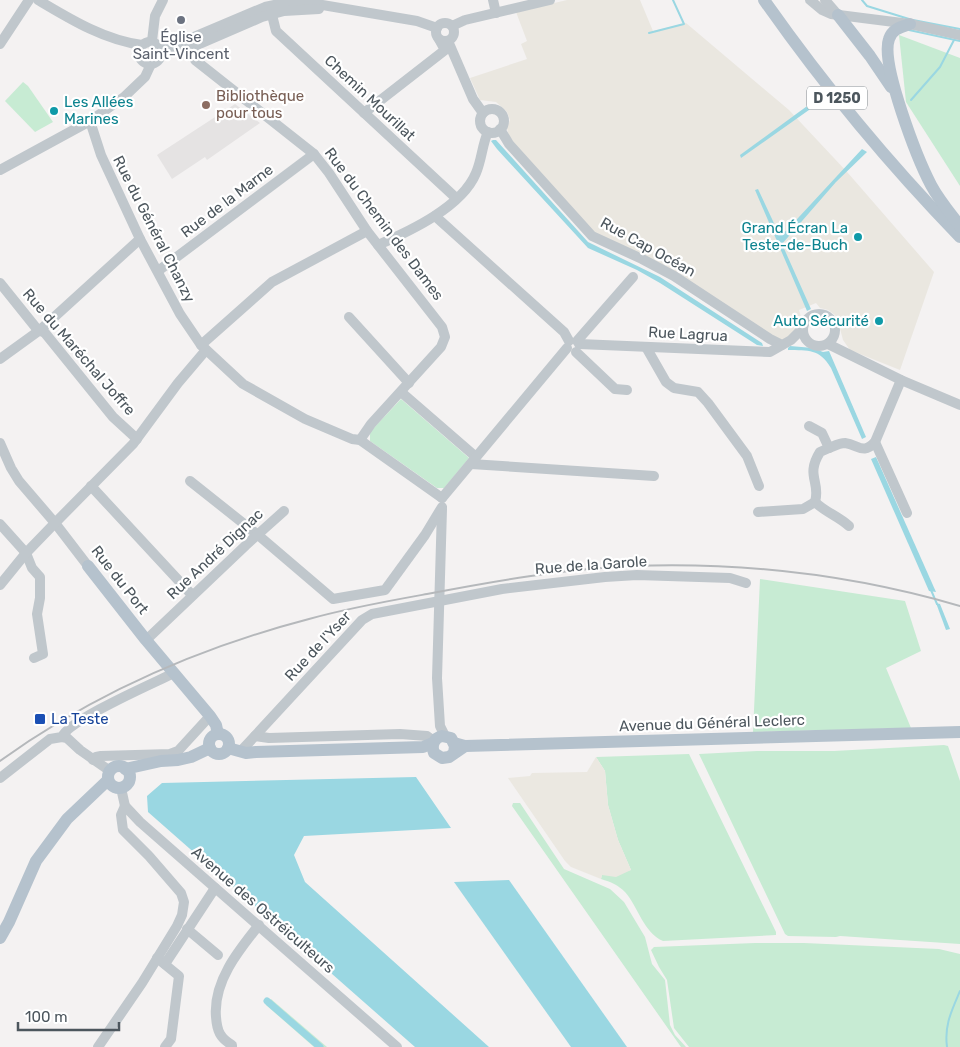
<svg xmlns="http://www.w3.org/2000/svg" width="960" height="1047" viewBox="0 0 960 1047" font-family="Rubik,sans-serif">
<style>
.commercial{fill:#eae7e0}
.education{fill:#e5e3e3}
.green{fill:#c7ebd3}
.sand{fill:#ebe8e1}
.water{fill:#9ad7e2}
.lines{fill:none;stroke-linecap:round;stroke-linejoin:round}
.stream{stroke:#9ad7e2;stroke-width:2}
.canal{stroke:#9ad7e2;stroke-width:7}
.minor{stroke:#c0c7cc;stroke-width:10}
.major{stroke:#b5c2cd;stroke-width:12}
.rail{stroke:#b5b8bb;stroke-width:2}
.worship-dot{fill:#6b7280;stroke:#fff;stroke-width:2}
.education-dot{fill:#8d6e63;stroke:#fff;stroke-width:2}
.culture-dot{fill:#0f9aa8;stroke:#fff;stroke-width:2}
.transit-dot{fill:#1a4fb4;stroke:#fff;stroke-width:2}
.labels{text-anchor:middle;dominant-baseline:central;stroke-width:4.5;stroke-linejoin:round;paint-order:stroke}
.shield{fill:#fff;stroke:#82898e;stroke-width:1}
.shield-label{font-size:14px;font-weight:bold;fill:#4c565d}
.worship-label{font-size:15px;fill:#5b616d;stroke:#fff}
.education-label{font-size:15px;fill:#785e54;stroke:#fff;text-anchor:start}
.street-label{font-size:15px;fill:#4c565d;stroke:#fff}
.culture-label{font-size:15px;fill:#0d838f;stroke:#fff;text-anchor:end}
.transit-label{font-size:15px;fill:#164399;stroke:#fff;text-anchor:start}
</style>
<rect width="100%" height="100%" fill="#f4f2f2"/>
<!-- commercial -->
<polygon class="commercial" points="567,0 640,0 653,31 686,23 789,110 848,173 934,272 900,370 850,350 843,340 838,321 835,315 828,310 820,308 816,303 799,310 802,321 796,333 784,339 777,339 595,235 513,145 508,133 507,128 510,120 507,112 496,102 480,100 470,78 527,59 521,44 527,41 516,12"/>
<!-- education -->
<polygon class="education" points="235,104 260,123 207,160 205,157 172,179 157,155"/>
<!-- green -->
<g class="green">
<polygon points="899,35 960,58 960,186 906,102"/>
<polygon points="23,82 28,86 53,122 35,132 5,101"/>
<polygon points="401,399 469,458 444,488 437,488 370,441 370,432"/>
<polygon points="760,579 905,601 921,651 886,668 911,728 753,732"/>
<polygon points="944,745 948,746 960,781 960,944 840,936 836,937 788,936 785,934 699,754 757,751 834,751"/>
<path d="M 689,754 L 776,932 L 776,935 L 663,941 C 643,932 639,908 625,892 C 618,885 611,882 601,879 L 602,874 L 631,870 L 618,840 L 608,805 L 605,771 L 596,757 Z"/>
<polygon points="513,803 520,803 564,869 610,889 624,902 645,937 652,964 665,980 670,1025 675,1035 686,1047 681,1047 512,806"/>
<polygon points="755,943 804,943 939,949 960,954 960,1047 689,1047 674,1028 667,980 659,967 651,950 654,947"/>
<polygon points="271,999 327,1047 314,1047 266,1005"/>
</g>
<!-- sand -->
<polygon class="sand" points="596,757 605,771 608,805 618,840 631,870 616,877 602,875 601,879 571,867 565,861 508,778 530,776 532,773 587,772"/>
<!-- water -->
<g class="water">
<polygon points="814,101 817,104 816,105 741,158 740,155"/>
<polygon points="493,140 496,140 588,242 660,277 762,343 763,346 757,345 660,283 637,270 588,248 497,149 491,141"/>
<polygon points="862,149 867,152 836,182 782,244 811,309 807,311 755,190 758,189 779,234 786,231"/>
<path d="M 790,346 L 813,348 L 823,352 L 829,351 L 866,437 L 862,439 L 831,368 C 819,348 809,351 788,350 L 788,348 Z"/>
<polygon points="876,457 936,592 929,591 871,459"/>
<polygon points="936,603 940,604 950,629 946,630"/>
<polygon points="416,777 451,828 304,836 294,855 305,882 489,1047 415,1047 148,812 147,796 162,783"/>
<polygon points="509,880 627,1047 571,1047 454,882"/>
</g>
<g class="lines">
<!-- stream -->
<g class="stream">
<polyline points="862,0 867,6 909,19"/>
<polyline points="913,20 960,29"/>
<polyline points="909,30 960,41"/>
<polyline points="649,33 684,24 673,0"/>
<polyline points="911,100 940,67 954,40"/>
<polyline points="931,590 937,604"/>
<path d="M 947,1047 C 944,1025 952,1010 960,991"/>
</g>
<!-- canal -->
<polyline class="canal" points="267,1001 320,1047"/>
<!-- minor -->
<g class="minor">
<path d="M 38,0 C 70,19 104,40 142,45"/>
<polyline points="493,0 496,13"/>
<polyline points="810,0 822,10 831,14 910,24 960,35"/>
<polyline points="825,0 838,15"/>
<polyline points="272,15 276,31 456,198"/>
<circle cx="445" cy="32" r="9"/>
<polyline points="452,26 465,20 550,0"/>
<polyline points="152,41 155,16 163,0"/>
<polyline points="448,41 473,99 483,113"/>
<circle cx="150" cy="53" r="11"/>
<polyline points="0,44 29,0"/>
<polyline points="195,46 195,60 314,154 329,173 367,231 442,327 445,337 441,347 371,424 360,440"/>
<polyline points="160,48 177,44 265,7 283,3 305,2 417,21 437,28"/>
<polyline points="161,55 195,46 262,17 284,11 319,9"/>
<circle cx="492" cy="121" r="12"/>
<polyline points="364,113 445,50 439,39"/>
<polyline points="90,121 101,155 140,239 180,314 201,345 243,384 305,419 352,439 360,440 442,498"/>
<polyline points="500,129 509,144 592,236 642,259 674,276 770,339 782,345"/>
<polyline points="0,170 90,121 124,97 145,77 151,64"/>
<polyline points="435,216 564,332 569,341"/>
<path d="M 378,245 C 410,231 462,207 476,173 C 482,159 482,145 488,132"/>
<polyline points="158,271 314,154"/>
<polyline points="0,283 37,329 45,333 113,417 137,439"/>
<circle cx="819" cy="330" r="16"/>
<polyline points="349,317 409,383"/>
<polyline points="577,341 633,277"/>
<polyline points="579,344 770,352 791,340 803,328"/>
<polyline points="828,344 901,380 960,405"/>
<polyline points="201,345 272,282 367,231"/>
<polyline points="646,347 666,382 674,388 698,392 708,403 747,456 759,486"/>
<polyline points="576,352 615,389 627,390"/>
<polyline points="0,359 40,330 140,239"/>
<polyline points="401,392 476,457"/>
<path d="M 809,426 L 822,433 L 829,448 C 834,446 840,443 845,443 C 859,445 863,455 875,442 L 901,380"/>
<polyline points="875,442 907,513"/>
<polyline points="0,443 11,468 19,481 55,523 88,566"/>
<polyline points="471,464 654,476"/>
<polyline points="190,481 258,535 333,599 385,590 425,535 442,507"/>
<polyline points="91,486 192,595"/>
<polyline points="442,498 567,348"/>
<path d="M 815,502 C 821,482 805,476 820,452 L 829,448"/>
<polyline points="442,509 437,678 440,726 445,736"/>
<path d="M 758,512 L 803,509 L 815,502 C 825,512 838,516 849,526"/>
<polyline points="0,524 26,553 32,568 40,577 40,598 37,614 43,654 34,658"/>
<polyline points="0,585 26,553 55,523 133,444 178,383 206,350"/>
<polyline points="146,640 246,545 284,511"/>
<polyline points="255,736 269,738 400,734 427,736 434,741"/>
<polyline points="62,737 67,738 80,750 110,771"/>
<polyline points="241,751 362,620 372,614 502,589 605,577 637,575 730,578 746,583"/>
<polyline points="93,760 96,757 101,756 170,754 178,751 210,716"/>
<path d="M 0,778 L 50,739 L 62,737 C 68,720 154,683 174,673"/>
<polyline points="121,788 125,806 140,822 397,1047"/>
<polyline points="187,929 218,955"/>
<polyline points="157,958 179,976 171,1039 165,1047"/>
<polyline points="165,964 215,888"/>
<polyline points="98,1047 142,983 177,926 182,915 184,902 181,893 149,856 123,830 121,815 125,806"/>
<path d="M 232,1047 L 232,1045 C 220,1038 217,1031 216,1017 C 213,982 238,951 259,925"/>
</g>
<!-- major -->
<g class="major">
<path d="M 764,0 C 823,84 888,163 960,237"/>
<polyline points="838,15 870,56 891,87"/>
<path d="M 910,24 C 901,27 892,29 889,39 C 880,64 918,160 931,185 C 939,200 950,213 960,226"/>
<polyline points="88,566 146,640 210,716 216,725 218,734"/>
<circle cx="219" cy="744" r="10"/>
<polyline points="454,743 465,746 960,732"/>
<polyline points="228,748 246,753 256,752 423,747 433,743"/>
<path d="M 454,753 L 455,746 L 451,738 L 442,736 C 434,738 431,745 434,753 L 442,758 L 449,757 L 465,746"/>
<circle cx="119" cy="777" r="11"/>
<polyline points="125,769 161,761 178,760 191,757 210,748"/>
<polyline points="0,938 9,922 36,861 67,819 108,780"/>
</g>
<!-- rail -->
<path class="rail" d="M 0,761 C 93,694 198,648 309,619 C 348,608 388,601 427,594 C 495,581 563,569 632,566 C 742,562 854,575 960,606"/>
</g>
<!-- markers -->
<circle class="worship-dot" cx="181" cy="20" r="5"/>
<circle class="education-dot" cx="206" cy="105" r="5"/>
<g class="culture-dot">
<circle cx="54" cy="111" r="5"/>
<circle cx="858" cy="237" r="5"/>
<circle cx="879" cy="321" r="5"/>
</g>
<rect class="transit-dot" x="34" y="713" width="12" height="12" rx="2.5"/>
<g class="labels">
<!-- shield labels -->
<rect class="shield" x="807" y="86.5" width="60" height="23" rx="4"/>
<g class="shield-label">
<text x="837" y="98">D 1250</text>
</g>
<!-- worship labels -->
<g class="worship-label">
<text x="181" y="37">Église<tspan x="181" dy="17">Saint-Vincent</tspan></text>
</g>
<!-- education labels -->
<g class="education-label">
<text x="216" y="96">Bibliothèque<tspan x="216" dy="17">pour tous</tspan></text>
</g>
<!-- street labels -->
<g class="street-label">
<text transform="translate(370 98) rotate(43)">Chemin Mourillat</text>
<text transform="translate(227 201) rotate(-37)">Rue de la Marne</text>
<text transform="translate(384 224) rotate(53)">Rue du Chemin des Dames</text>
<text transform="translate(154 229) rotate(63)">Rue du Général Chanzy</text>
<text transform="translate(648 247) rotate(29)">Rue Cap Océan</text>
<text transform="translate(688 334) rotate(3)">Rue Lagrua</text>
<text transform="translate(79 352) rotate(49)">Rue du Maréchal Joffre</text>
<text transform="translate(215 554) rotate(-43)">Rue André Dignac</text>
<text transform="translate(591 565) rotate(-4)">Rue de la Garole</text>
<text transform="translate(120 580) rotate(52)">Rue du Port</text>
<text transform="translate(318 646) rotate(-47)">Rue de l'Yser</text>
<text transform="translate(712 723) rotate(-2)">Avenue du Général Leclerc</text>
<text transform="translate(263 910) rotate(41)">Avenue des Ostréiculteurs</text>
</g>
<!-- culture labels -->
<g class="culture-label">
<text x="64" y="102" text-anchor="start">Les Allées<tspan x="64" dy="17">Marines</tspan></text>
<text x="848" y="228">Grand Écran La<tspan x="848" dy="17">Teste-de-Buch</tspan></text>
<text x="869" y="321">Auto Sécurité</text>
</g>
<!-- transit labels -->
<g class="transit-label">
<text x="51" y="719">La Teste</text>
</g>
</g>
<!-- scale -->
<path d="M18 1022v8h101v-8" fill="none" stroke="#4c565d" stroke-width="2.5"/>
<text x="25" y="1022" font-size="15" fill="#4c565d" stroke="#ffffff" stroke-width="4" paint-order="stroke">100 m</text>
</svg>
